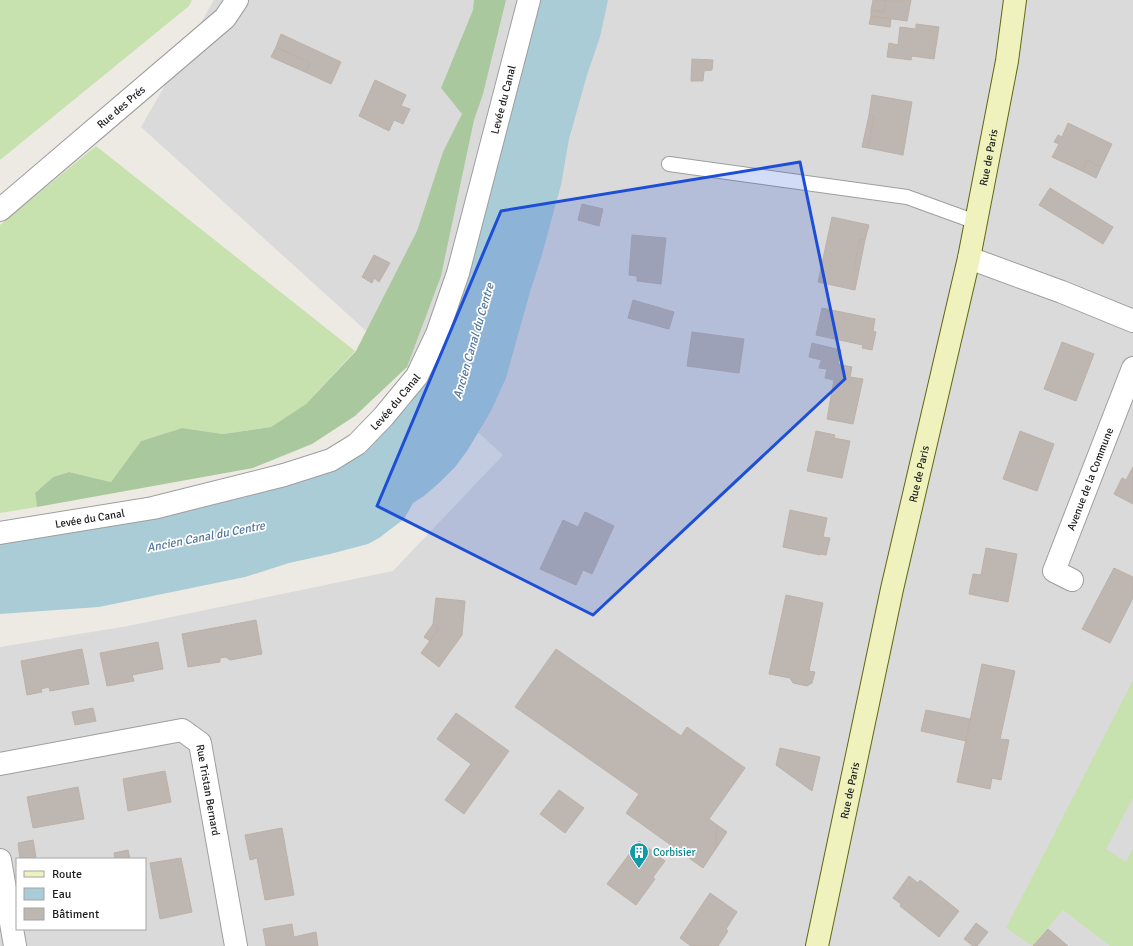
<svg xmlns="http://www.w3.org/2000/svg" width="1133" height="946" viewBox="0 0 1133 946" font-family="Signika,sans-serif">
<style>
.residential{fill:#dbdada;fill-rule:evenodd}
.grass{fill:#c8e2af}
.forest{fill:#aac89d}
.water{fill:#a9ccd6}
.building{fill:#bdb6b1;stroke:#bdb1a8}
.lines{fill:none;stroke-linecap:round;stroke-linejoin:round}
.lane-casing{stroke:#9e9e9e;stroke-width:16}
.street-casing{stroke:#9e9e9e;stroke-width:24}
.secondary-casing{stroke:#5e6711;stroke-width:24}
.lane{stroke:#fff;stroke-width:14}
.street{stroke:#fff;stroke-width:22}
.secondary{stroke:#eff2bd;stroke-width:22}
.marked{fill:#1d4ed8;fill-opacity:0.2;stroke:#1d4ed8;stroke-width:3;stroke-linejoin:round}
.labels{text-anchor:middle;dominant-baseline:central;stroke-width:3.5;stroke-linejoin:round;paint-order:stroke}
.street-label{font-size:11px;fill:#1d1d1d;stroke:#fff}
.culture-label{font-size:11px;fill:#0d838f;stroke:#fff;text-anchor:start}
.water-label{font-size:12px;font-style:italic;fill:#52769a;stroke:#fff}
</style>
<rect width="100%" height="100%" fill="#edeae4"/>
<!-- residential -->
<path class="residential" d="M 214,0 L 1133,0 L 1133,946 L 0,946 L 0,647 L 128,626 L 393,571 L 503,455 L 141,127 ZM 17,859 L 145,859 L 145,929 L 17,929 Z"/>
<!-- grass -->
<g class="grass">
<polygon points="0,0 192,0 189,6 0,160"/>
<polygon points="96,146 355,351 306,404 271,427 223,434 182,428 141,441 111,482 69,472 53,477 35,493 37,507 0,513 0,225"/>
<polygon points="1133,680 1133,798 1106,849 1126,862 1133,848 1133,946 1110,946 1063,910 1033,946 1032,946 1006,928"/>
</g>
<!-- forest -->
<polygon class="forest" points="474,0 506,0 483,94 474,120 441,276 407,367 355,416 312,444 253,468 37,507 35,493 53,477 69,472 111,482 141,441 182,428 223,434 271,427 306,404 356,351 417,231 443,152 462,114 441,88 473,10"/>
<!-- water -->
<polygon class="water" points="538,0 608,0 600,37 587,75 569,139 561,185 541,258 530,292 506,378 491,411 467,451 455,467 439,483 424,496 413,503 404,519 379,538 368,544 330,554 289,563 245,577 99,607 0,614 0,543 14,542 161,515 389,426 409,405 422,386"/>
<!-- building -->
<g class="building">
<polygon points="873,0 886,0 884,12 871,10"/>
<polygon points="886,0 911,0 907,21 871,16 871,10 884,12"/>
<polygon points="871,16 891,19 890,27 869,24"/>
<polygon points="916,24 939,27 934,59 912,56 911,60 887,57 889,43 898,45 900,27 916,29"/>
<polygon points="281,34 341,62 331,84 305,72 310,63 276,47"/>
<polygon points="276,47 310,63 305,72 271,57"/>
<polygon points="692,59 713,60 712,70 704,71 703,81 691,81"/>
<polygon points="375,80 406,95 401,106 410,109 403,124 394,120 389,131 359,116"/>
<polygon points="872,95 912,102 903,155 868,148 874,116 869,115"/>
<polygon points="869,115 874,116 868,148 862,147"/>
<polygon points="1068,123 1112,144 1101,167 1087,160 1082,171 1052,157 1059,144 1054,142 1058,135 1062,137"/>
<polygon points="1087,160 1101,167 1096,178 1082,171"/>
<polygon points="1050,188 1113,227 1103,244 1039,205"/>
<polygon points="582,204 603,209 599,226 578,220"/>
<polygon points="832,217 869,225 865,240 860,239 854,269 859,270 855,290 818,282"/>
<polygon points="632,235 666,238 661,284 637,281 637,276 629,275"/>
<polygon points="860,239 865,240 859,270 854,269"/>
<polygon points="374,255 390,263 379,282 374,278 372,283 362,277"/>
<polygon points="633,300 674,312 669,329 628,318"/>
<polygon points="822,308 875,319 873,331 876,332 872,350 862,348 863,345 816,335"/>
<polygon points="692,332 744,339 739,373 687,366"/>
<polygon points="1062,342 1094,354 1076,401 1044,389"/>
<polygon points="812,343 820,345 817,359 809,357"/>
<polygon points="820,345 841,350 838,364 817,359"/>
<polygon points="821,361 852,367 850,377 863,379 853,424 827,419 834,380 825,378 827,369 819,368"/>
<polygon points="816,431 835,435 834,438 850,441 842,478 807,471"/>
<polygon points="1020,431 1054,444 1037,491 1003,479"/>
<polygon points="1133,467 1133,504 1114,494 1122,478 1126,480"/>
<polygon points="790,510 827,518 823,537 830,538 826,555 820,554 820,555 783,547"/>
<polygon points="585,512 614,526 592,574 583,570 576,585 540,569 563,520 578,527"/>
<polygon points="986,548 1017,554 1008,602 969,594 973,574 981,575"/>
<polygon points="1114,568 1133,577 1133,598 1110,643 1082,629"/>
<polygon points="786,595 823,603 809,671 815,672 812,683 807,686 793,683 790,678 769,674"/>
<polygon points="436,598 465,601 462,635 439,667 421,653 439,628 433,624"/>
<polygon points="256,620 262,654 230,660 226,657 220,658 220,662 188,667 182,634"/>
<polygon points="433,624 439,628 430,641 424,637"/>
<polygon points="158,642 163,669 132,675 134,681 107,686 100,653"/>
<polygon points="82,649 89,684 50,691 49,687 41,689 42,692 27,695 21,661"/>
<polygon points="556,649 681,736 687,727 745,768 709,819 717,825 715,850 703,868 626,813 639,794 515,707"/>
<polygon points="982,664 1015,671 1000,739 1009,740 1001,780 992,778 990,789 957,782"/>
<polygon points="93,708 96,721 75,725 72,712"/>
<polygon points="926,710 970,719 966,741 921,731"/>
<polygon points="456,713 509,751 464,814 445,800 471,764 437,739"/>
<polygon points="780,748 820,757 812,791 776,765"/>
<polygon points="165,771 171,802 128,811 123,779"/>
<polygon points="78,787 84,819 33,828 27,797"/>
<polygon points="559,790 584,808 565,833 540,814"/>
<polygon points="717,825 727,832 715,850"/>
<polygon points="282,828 294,895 265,900 257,858 250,860 245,835"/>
<polygon points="33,840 36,857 20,859 18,843"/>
<polygon points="639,841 665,861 653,877 655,879 636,905 607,884"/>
<polygon points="128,850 130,859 115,859 114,853"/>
<polygon points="181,858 192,912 160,919 150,863"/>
<polygon points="909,876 918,883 920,880 959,911 939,937 900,906 901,904 893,898"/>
<polygon points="710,893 737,912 726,929 728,931 718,946 691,946 680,938"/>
<polygon points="976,923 988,932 977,946 973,946 964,939"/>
<polygon points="292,924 294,937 316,932 318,946 266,946 263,929"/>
<polygon points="1048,929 1068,946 1033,946"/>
</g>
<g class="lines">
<defs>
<polyline id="lane" points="669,164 907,197 976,222"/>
<g id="street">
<path id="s1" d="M 0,210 L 225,18 L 237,0"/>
<polyline points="969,258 1062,292 1133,321"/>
<path id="s2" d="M 0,533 L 153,508 L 284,475 L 331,460 L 357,444 L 384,416 L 417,376 L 437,334 L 458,273 L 529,0"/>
<path id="s3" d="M 1072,580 L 1054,571 L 1133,368"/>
<path id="s4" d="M 0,764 L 182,730 L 200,743 L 236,946"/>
<polyline points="0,860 15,946"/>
</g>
<g id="secondary">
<path id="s5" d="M 817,946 L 892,589 L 969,258 L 1007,61 L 1015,0"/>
</g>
</defs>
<!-- lane casing -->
<use href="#lane" class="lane-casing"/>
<!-- street casing -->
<use href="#street" class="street-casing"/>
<!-- secondary casing -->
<use href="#secondary" class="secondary-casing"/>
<!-- lane -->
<use href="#lane" class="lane"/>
<!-- street -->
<use href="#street" class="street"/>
<!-- secondary -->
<use href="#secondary" class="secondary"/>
</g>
<!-- marked area -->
<path class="marked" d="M 800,162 L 845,379 L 593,615 L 377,506 L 501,211 Z"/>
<!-- icons -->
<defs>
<symbol id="building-pin" viewBox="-11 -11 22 30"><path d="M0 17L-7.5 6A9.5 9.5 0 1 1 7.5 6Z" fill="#0f9aa8" stroke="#fff"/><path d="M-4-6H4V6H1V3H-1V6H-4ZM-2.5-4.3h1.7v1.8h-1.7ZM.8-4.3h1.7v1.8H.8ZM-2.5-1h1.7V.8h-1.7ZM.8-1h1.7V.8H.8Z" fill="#fff"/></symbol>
</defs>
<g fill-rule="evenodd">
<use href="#building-pin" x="628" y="841" width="22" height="30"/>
</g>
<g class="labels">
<!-- street labels -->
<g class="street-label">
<text stroke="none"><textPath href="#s2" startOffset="751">Levée du Canal</textPath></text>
<text stroke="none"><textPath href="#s1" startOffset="159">Rue des Prés</textPath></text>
<text stroke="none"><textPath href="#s5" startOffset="807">Rue de Paris</textPath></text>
<text stroke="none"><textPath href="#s2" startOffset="427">Levée du Canal</textPath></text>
<text stroke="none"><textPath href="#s5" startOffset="483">Rue de Paris</textPath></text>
<text stroke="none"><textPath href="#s3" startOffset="119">Avenue de la Commune</textPath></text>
<text stroke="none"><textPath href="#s2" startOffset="91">Levée du Canal</textPath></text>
<text stroke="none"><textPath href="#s5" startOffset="159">Rue de Paris</textPath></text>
<text stroke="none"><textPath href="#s4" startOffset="255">Rue Tristan Bernard</textPath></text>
</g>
<!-- culture labels -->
<g class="culture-label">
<text x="653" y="852">Corbisier</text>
</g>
<!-- water labels -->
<g class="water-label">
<text transform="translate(474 341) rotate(-74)">Ancien Canal du Centre</text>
<text transform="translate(206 537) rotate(-11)">Ancien Canal du Centre</text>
</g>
</g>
<!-- legend -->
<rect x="16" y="858" width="130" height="72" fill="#ffffff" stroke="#a5a5a5"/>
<rect x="24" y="871" width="20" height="6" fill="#eff2bd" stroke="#a5a5a5"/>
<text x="52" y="878" font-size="12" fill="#1d1d1d">Route</text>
<rect x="24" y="888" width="20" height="12" fill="#a9ccd6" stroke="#a5a5a5"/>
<text x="52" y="898" font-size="12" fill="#1d1d1d">Eau</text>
<rect x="24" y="908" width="20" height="12" fill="#bdb6b1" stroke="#a5a5a5"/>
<text x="52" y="918" font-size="12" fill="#1d1d1d">Bâtiment</text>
</svg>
